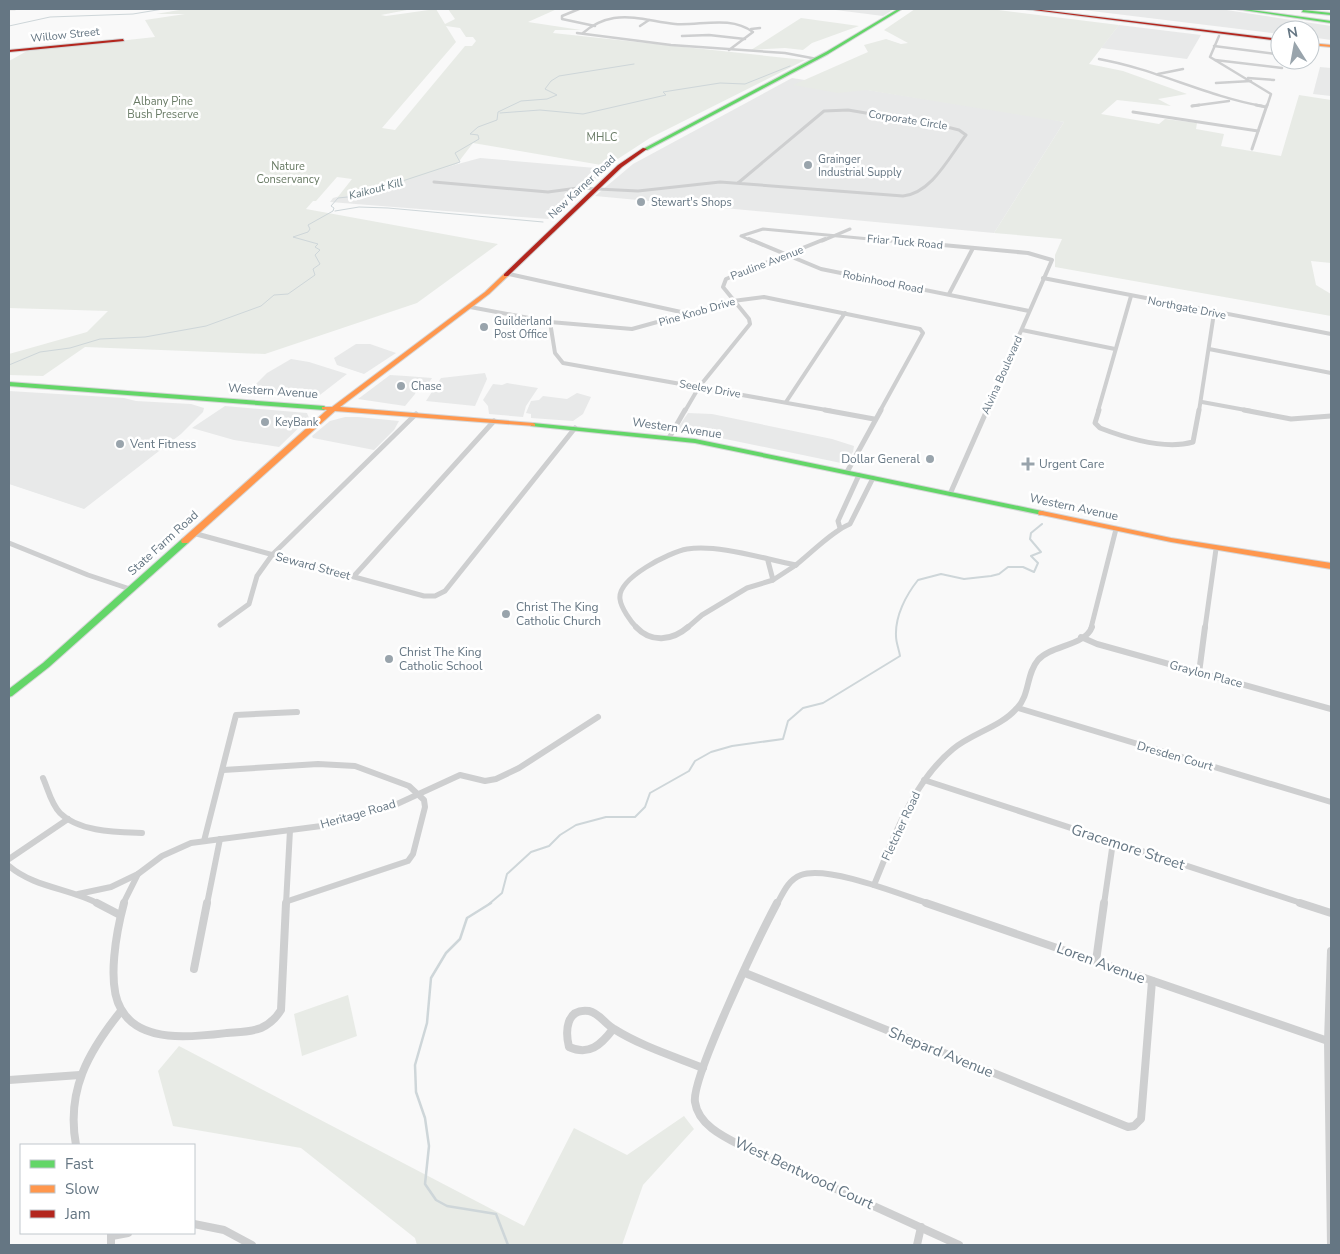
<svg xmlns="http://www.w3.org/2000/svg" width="1340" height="1254" viewBox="0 0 1340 1254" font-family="'Nunito Sans',sans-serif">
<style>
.built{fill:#e8e9e9}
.green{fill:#e8ebe6;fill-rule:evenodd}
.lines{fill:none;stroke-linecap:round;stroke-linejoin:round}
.stream-far2{stroke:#ced6d9;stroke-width:1}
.stream-far1{stroke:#ced6d9;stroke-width:2}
.stream{stroke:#ced6d9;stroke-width:2.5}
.fast-casing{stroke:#d5d6d7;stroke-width:2}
.slow-casing{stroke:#d5d6d7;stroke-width:2}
.jam-casing{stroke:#d5d6d7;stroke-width:2}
.street-far5{stroke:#cecfd0;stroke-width:2.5}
.street-far4{stroke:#cecfd0;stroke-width:3}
.street-far3{stroke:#cecfd0;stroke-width:4}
.street-far2{stroke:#cecfd0;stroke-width:5}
.street-far1{stroke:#cecfd0;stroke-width:6}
.street{stroke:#cecfd0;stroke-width:8}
.fast{fill:#63d668;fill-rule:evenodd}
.slow{fill:#ff974d;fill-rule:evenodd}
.jam{fill:#b3261e;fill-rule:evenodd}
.poi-dot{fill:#99a4ac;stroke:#fff;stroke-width:2}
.labels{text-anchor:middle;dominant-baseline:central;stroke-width:5;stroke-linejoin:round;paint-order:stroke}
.far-street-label{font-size:11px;fill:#657683;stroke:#fff}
.far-park-label{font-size:11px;fill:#687a64;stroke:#fff}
.far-poi-label{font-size:11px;fill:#657683;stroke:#fff;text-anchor:start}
.far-water-label{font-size:11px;font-style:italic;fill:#60757c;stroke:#fff}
.street-label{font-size:12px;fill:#657683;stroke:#fff}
.poi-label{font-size:12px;fill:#657683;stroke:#fff;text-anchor:start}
.near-street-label{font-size:15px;fill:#657683;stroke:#fff}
</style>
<rect width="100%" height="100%" fill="#f9f9f9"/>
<!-- built -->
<g class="built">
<polygon points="828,9 894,9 883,16"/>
<polygon points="1075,9 1220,9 1331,26 1331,40 1310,37 1310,30 1280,30 1280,34"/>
<polygon points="1119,25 1201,35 1187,59 1101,48"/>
<polygon points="1320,67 1331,68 1331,96 1313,94"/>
<polygon points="792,78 1046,118 1064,122 994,233 595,196 633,164"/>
<polygon points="480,158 607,169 548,219 330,202 333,198"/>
<polygon points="356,344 370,344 396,353 364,374 337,365 334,358"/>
<polygon points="291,359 309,362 347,374 316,398 247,393 267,373"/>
<polygon points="485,373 487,379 475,406 426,401 441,378"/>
<polygon points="390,375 406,376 432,378 428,384 419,384 415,394 405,406 358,399"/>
<polygon points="507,383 538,388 526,406 523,417 489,414 488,406 483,400 493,384 502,385"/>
<polygon points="9,391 124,398 136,401 191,404 204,408 203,412 181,434 84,509 9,484"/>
<polygon points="577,393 591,397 583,414 573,421 531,418 531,414 526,413 531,401 539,400 543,396 567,399"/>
<polygon points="225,406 307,413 309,418 279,447 234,440 192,428"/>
<polygon points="688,413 712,414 832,439 854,446 853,452 845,462 841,463 677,429"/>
<polygon points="345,417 358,417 399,421 394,430 374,450 313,438 312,436 330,421"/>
</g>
<!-- green -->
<g class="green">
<path d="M 185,9 L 412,9 L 381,15 L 386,16 L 436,9 L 445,24 L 455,19 L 448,9 L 557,9 L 528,22 L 581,30 L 555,30 L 553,33 L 805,60 L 650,138 L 607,166 L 473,143 L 457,164 L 400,183 L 337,198 L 352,179 L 337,177 L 316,201 L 313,201 L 306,209 L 498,244 L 417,303 L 265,354 L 85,347 L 43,376 L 9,375 L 9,354 L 87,332 L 108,311 L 9,308 L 9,61 L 27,51 L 155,37 L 145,20 L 185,14 L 156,14 ZM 446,26 L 460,28 L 466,37 L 473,37 L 476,41 L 472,46 L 465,46 L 395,130 L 382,128 L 456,42 Z"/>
<polygon points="915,9 990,9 1119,25 1089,64 1123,71 1187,94 1158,99 1171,106 1117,100 1101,114 1159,124 1165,119 1197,123 1196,129 1224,134 1221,146 1281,156 1299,95 1331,100 1331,263 1311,261 1316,285 1331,294 1331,316 1055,267 1055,255 1062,239 994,233 1064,122 866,90 838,93 793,85 868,52 864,45 886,39 901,44 908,43 884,30"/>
<polygon points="801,18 859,26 812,43 803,50 785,48 751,50"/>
<polygon points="348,995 357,1036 302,1056 294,1014"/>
<polygon points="179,1046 524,1226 574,1128 627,1155 684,1116 694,1129 643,1185 622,1245 417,1245 415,1238 301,1148 173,1126 158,1071"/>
</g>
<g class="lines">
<!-- stream-far2 -->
<g class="stream-far2">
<polyline points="9,26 50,17 133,14 163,9"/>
<polyline points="500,113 540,110 583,114 666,95 663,92 720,83 745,84 790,66"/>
<polyline points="335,211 359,207 388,208 543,222"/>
<polyline points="9,365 40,352 70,348 100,339 145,337 206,326 261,306 274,295 288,294 315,275 313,269 320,264 315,255 320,250 315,247 318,244 293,237 308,232 310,229 308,225 333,211 334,208 331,206 338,198 357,196 460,162 455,153 479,139 478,135 470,134 478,127 497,120 498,112 521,101 547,99 557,95 545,89 551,81 559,76 634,64"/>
</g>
<!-- stream-far1 -->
<path class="stream-far1" d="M 489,904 L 502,893 L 507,874 L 531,852 L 549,846 L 560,835 L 576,825 L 606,817 L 635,817 L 645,807 L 650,793 L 689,771 L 695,761 L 711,752 L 732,746 L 783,739 L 788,721 L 803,708 L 823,703 L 900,656 C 899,649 896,643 896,636 C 895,616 906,595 918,580 L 941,574 L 964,579 L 991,576 L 999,574 L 1008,567 L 1023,567 L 1034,572 L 1038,563 L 1031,556 L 1041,552 L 1030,539 L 1031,533 L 1042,524"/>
<!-- stream -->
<polyline class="stream" points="491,903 467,918 460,939 446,953 431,978 427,1023 415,1065 416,1092 425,1118 429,1146 425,1184 436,1200 447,1206 496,1214 508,1245"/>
<defs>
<g id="fast">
<polygon points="898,9 902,9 828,54 647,150 643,149 826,52"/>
<polygon points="1236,9 1244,9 1331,21 1331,23"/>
<polygon points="1303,10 1331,13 1331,15 1302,12"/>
<polygon points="9,382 324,406 327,408 324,410 9,386"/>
<polygon points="533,423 695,439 1042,511 1046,513 1042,515 695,443 531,426 531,424"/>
<polygon points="185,538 188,539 189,541 188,543 49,667 12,696 9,697 9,689 43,663 182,539"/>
</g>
<g id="slow">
<polygon points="1310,43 1331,45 1331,47 1310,45"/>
<polygon points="504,274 509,275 489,294 340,407 533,423 535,424 535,426 335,411 188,543 182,543 181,541 182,539 327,410 322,409 322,407 332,407 485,292"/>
<polygon points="1039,511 1042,511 1171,538 1331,563 1331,569 1171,542 1042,515 1039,515 1038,513"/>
</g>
<g id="jam">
<polygon points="1025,9 1033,9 1280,39 1280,41"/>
<polygon points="123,39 124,41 9,52 9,50"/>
<polygon points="643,148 647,149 622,167 508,276 504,276 504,274 618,165"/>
</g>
</defs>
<!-- fast casing -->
<use href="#fast" class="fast-casing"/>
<!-- slow casing -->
<use href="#slow" class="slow-casing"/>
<!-- jam casing -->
<use href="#jam" class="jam-casing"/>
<!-- street-far5 -->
<g class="street-far5">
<polyline points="9,9 15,9"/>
<polyline points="579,9 562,16 562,19 595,26"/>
<polyline points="640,26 649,20"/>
<polyline points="751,29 760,28"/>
<polygon points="86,33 93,34 78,36"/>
<polyline points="577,33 671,45 785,53 817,59"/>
<path d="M 583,33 C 592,25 602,20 614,18 C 635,15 654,22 675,24 C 700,26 730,15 753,32 L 729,50"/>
<polyline points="682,36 709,35 745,39"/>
<polyline points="1219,36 1210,57 1271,94 1267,106"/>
<polyline points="1214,46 1275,54"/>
<path d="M 1099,59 C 1155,69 1206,96 1262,106"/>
<polyline points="1215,60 1282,68"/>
<polyline points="1158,74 1183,69"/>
<polyline points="1248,78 1274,80"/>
<polyline points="1216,83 1251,81"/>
<polyline points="1192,106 1229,101"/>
</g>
<!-- street-far4 -->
<g class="street-far4">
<polyline points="1256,105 1266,107"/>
<polyline points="1192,106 1199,105"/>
<polyline points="1133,112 1258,131"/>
<polyline points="1252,149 1267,105"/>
<path d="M 434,182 L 548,192 L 578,188 L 638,191 L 720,182 L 903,196 C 932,193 949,157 966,135 L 959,130 L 943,126 L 848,110 L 824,111 L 738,183"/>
<polyline points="752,241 741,236 763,229 891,241"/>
<polyline points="822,241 850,229"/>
</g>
<!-- street-far3 -->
<g class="street-far3">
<polyline points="749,239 821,269 1029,311"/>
<polyline points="878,239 1028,253 1052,260 986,411"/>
<polyline points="509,274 690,314"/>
<polyline points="1043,278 1331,334"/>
<polyline points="949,294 973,248"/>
<polyline points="470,307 550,322 632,329 733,301 764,297 920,329 923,333 880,411"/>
<polyline points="550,322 555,353 563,363 832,411"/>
<polyline points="1022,330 1115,349"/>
<polyline points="1209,349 1331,373"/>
<polyline points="786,402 845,313"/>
<polyline points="1202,402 1251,411"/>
<polyline points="685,411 699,387 750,324 749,319 723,287 726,279 825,239"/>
<polyline points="1098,411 1131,296"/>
<polyline points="1199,411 1214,313"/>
</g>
<!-- street-far2 -->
<g class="street-far2">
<polyline points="825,410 874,419"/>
<path d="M 1099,410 L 1095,423 L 1100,428 C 1126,438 1165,450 1193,442 L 1199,410"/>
<polyline points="1244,410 1291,419 1331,416"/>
<polyline points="669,438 685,410"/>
<polyline points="847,472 881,410"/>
<polyline points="950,494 987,410"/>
<polyline points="840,528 838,521 859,475"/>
<polyline points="193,533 424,596 435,596 445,591 575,428"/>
<polyline points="9,543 88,575 130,589"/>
<polyline points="768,561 773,580"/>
<path d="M 796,565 C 811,553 834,530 850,524 L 873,478"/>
<polyline points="354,576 494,421"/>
<polyline points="220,625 249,604 257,576 272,555 416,414"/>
<path d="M 637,628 C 631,622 621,608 620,599 C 617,578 670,552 687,549 C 719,544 764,559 796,565"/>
<polyline points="687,628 702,615 747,588 773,580 796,565"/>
<polyline points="1091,628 1116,529"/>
<polyline points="1205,628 1216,549"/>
</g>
<!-- street-far1 -->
<g class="street-far1">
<path d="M 636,627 C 651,643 672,641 688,627"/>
<polyline points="1081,637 1097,644 1331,709"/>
<polyline points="1199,673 1205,627"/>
<polyline points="1018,708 1331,802"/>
<polyline points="223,770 318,764 355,766 409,786 424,800 425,807 413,854 408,861 288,901"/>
<path d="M 43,778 C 48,789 51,804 60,813 C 79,832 117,832 142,833"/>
<polyline points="924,780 1304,904"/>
<polyline points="204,841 236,715 297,712"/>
<polyline points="9,859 68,819"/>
<path d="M 9,866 C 35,888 69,888 99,904"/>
<path d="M 874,885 C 894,837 912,783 953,749 C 972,733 1001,727 1017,708 C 1030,695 1026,674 1038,660 C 1051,645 1085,646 1092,627"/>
<polyline points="78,894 111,887 138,874 162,856 191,843 329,825 397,804 460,775 485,781 496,779 519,768 598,717"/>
<polyline points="123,904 138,874"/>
<polyline points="207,904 220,839"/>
<polyline points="286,904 290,830"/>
<path d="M 777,904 C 783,893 788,880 801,875 C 828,865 902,895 930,904"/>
<polyline points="1104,904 1113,842"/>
</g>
<!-- street -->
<g class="street">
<polyline points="97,903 120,915"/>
<path d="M 124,903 C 117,929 106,984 121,1009 C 140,1044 194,1037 227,1033 C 239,1032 251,1032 261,1028 C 270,1024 276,1018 281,1010 L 286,903"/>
<path d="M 777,903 C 762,931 691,1078 695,1102 C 698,1124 722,1136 740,1145 L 959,1245"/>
<polyline points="926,903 1328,1041"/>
<polyline points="1300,903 1331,913"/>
<polyline points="1331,951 1328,1041 1331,1245"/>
<polyline points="1096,961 1104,903"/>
<polyline points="194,969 207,903"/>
<polyline points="745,973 1128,1127 1134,1126 1141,1119 1152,981"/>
<path d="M 613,1029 C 601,1045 589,1056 569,1047 C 565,1031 566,1008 589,1011 C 599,1013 605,1024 614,1029 C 641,1046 673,1056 703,1068"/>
<polyline points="9,1080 80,1075"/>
<path d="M 76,1145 C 66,1091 88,1052 121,1011"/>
<polyline points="194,1224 224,1230 252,1245"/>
<polyline points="111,1233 111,1245"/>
<polyline points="112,1236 128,1233"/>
<polyline points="917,1245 921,1227"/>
</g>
<!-- fast -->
<use href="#fast" class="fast"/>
<!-- slow -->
<use href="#slow" class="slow"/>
<!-- jam -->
<use href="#jam" class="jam"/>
</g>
<!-- markers -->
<g class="poi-dot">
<circle cx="808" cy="165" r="5"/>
<circle cx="641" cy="202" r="5"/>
<circle cx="484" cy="327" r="5"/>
<circle cx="401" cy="386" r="5"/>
<circle cx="265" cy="422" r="5"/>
<circle cx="120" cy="444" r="5"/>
<circle cx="930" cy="459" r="5"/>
<path d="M1025.5 456.5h5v5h5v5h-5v5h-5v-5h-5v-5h5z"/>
<circle cx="506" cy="614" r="5"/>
<circle cx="389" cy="659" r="5"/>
</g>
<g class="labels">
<!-- far-street labels -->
<g class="far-street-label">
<text transform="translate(65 35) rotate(-6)">Willow Street</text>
<text transform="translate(908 120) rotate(9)">Corporate Circle</text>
<text transform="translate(582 187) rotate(-43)">New Karner Road</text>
<text transform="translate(905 242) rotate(5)">Friar Tuck Road</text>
<text transform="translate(767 263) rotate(-21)">Pauline Avenue</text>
<text transform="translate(883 282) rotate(11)">Robinhood Road</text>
<text transform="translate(1187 308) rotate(11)">Northgate Drive</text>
<text transform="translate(697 312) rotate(-16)">Pine Knob Drive</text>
<text transform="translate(1002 375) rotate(-66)">Alvina Boulevard</text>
<text transform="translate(710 389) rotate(10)">Seeley Drive</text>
</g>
<!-- far-park labels -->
<g class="far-park-label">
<text x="163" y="101">Albany Pine<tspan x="163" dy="13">Bush Preserve</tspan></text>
<text x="602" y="137">MHLC</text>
<text x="288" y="166">Nature<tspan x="288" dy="13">Conservancy</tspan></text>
</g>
<!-- far-poi labels -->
<g class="far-poi-label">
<text x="818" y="159">Grainger<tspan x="818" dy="13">Industrial Supply</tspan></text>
<text x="651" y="202">Stewart's Shops</text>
<text x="494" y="321">Guilderland<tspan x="494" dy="13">Post Office</tspan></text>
<text x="411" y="386">Chase</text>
<text x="275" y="422">KeyBank</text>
</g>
<!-- far-water labels -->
<g class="far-water-label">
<text transform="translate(376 189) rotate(-15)">Kaikout Kill</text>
</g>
<!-- street labels -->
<g class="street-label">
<text transform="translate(273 391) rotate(4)">Western Avenue</text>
<text transform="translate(677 428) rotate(8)">Western Avenue</text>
<text transform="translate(1074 507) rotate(12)">Western Avenue</text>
<text transform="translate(163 543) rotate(-42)">State Farm Road</text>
<text transform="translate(313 566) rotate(15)">Seward Street</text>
<text transform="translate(1206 674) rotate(15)">Graylon Place</text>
<text transform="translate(1175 756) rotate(16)">Dresden Court</text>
<text transform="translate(358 814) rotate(-16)">Heritage Road</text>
<text transform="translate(901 826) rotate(-65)">Fletcher Road</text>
</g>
<!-- poi labels -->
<g class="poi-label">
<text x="130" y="444">Vent Fitness</text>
<text x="920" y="459" text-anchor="end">Dollar General</text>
<text x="1039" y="464">Urgent Care</text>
<text x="516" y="607">Christ The King<tspan x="516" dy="14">Catholic Church</tspan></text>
<text x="399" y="652">Christ The King<tspan x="399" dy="14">Catholic School</tspan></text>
</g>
<!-- near-street labels -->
<g class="near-street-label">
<text transform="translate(1128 847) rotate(18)">Gracemore Street</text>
<text transform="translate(1101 963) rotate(20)">Loren Avenue</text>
<text transform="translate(941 1052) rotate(22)">Shepard Avenue</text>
<text transform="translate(804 1173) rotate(25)">West Bentwood Court</text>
</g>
</g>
<!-- border -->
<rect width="1340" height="1254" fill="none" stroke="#657683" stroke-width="20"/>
<!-- legend -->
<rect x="20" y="1144" width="175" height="90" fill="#ffffff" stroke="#c1c8cd"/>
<rect x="30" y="1160" width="25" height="8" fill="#63d668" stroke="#c1c8cd"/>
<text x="65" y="1169" font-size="15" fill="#657683">Fast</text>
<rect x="30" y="1185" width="25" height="8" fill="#ff974d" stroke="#c1c8cd"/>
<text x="65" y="1194" font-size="15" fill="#657683">Slow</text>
<rect x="30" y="1210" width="25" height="8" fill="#b3261e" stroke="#c1c8cd"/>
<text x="65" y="1219" font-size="15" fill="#657683">Jam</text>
<!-- north arrow -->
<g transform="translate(1295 45) rotate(349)"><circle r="24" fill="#ffffff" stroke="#c1c8cd"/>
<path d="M0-4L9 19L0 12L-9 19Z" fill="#99a4ac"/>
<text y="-8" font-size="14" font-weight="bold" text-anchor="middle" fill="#657683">N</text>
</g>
</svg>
